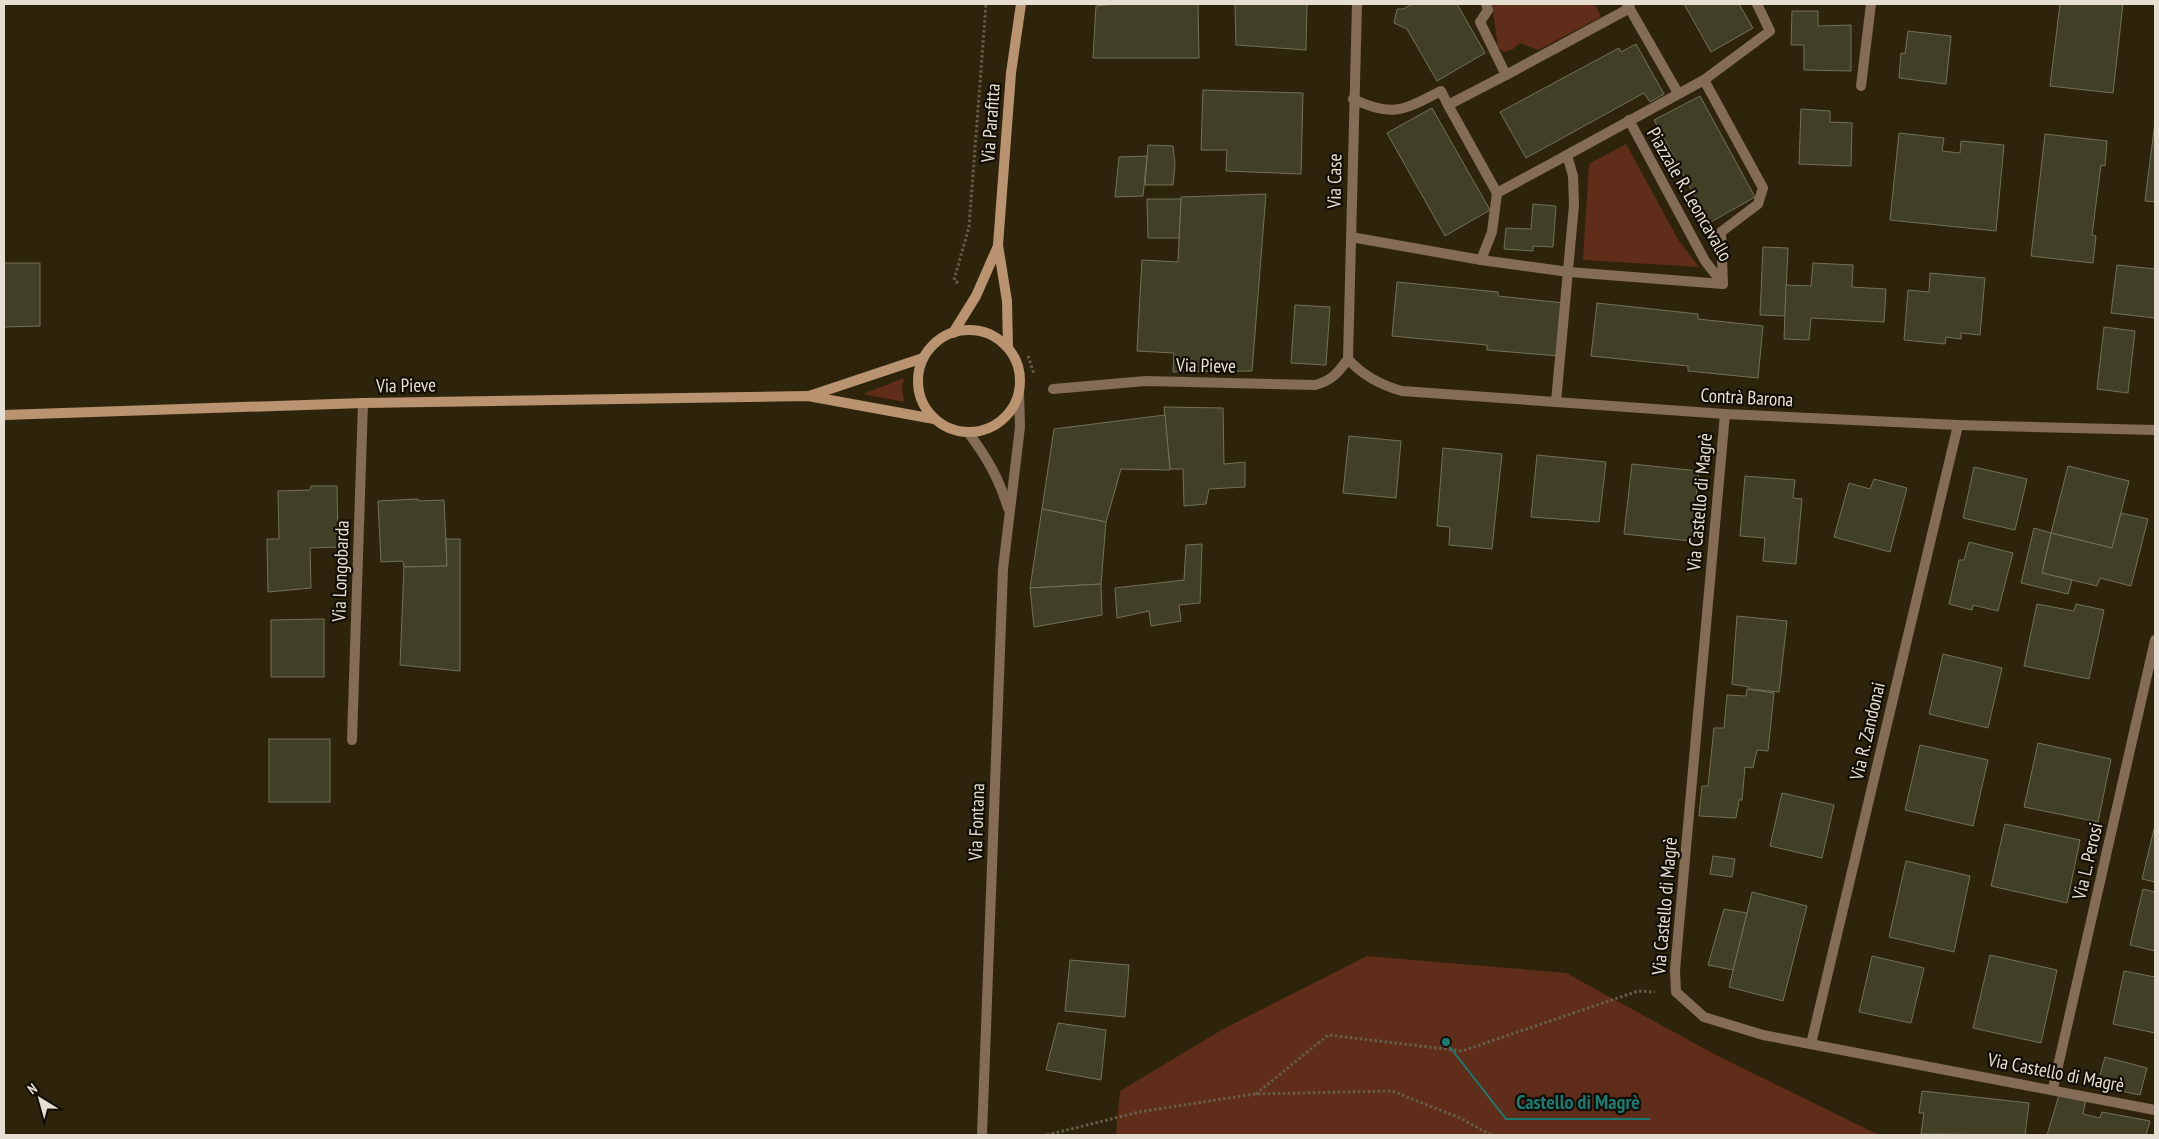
<svg xmlns="http://www.w3.org/2000/svg" width="2159" height="1139" viewBox="0 0 2159 1139" font-family="'PT Sans Narrow',sans-serif">
<style>
.green{fill:#5f2d1a}
.building{fill:#414027;stroke:#727156}
.lines{fill:none;stroke-linecap:round;stroke-linejoin:round}
.path{stroke:#665d48;stroke-width:3;stroke-dasharray:2.5 2.5;stroke-linecap:butt}
.street{stroke:#846c57;stroke-width:10}
.secondary{stroke:#ba9371;stroke-width:10}
.labels{text-anchor:middle;dominant-baseline:central;stroke-width:4.5;stroke-linejoin:round;paint-order:stroke}
.street-label{font-size:19px;fill:#e6dfd1;stroke:#130e05}
.leader{fill:none;stroke:#1a7b73;stroke-width:2}
.callout-dot{fill:#1a7b73;stroke:#130e05;stroke-width:2}
.callout-label{font-size:20px;text-anchor:middle;font-weight:bold;fill:#1a7b73;stroke:#130e05;stroke-width:4.5;stroke-linejoin:round;paint-order:stroke}
</style>
<rect width="100%" height="100%" fill="#2e240c"/>
<!-- green -->
<g class="green">
<polygon points="1492,4 1595,4 1601,17 1538,50 1520,43 1513,49 1504,52 1498,48"/>
<polygon points="1626,144 1679,241 1699,267 1583,260 1589,164"/>
<polygon points="904,378 902,387 904,402 863,394"/>
<polygon points="1367,956 1566,973 1716,1055 1879,1135 1116,1135 1120,1091 1223,1029"/>
</g>
<!-- building -->
<g class="building">
<polygon points="1115,4 1198,4 1199,58 1093,58 1096,6"/>
<polygon points="1235,4 1307,4 1306,50 1236,45"/>
<polygon points="1413,4 1457,4 1485,53 1437,81 1407,29 1394,23 1397,9 1403,9"/>
<polygon points="1684,4 1739,4 1753,28 1711,52"/>
<polygon points="2060,4 2123,4 2113,93 2050,86"/>
<polygon points="1792,11 1818,11 1818,26 1851,25 1851,71 1804,70 1804,45 1791,45"/>
<polygon points="1908,31 1951,36 1946,84 1899,78 1901,53 1905,54"/>
<polygon points="1636,44 1664,94 1650,102 1644,93 1526,158 1500,112 1619,48 1621,52"/>
<polygon points="1203,90 1303,93 1301,174 1226,171 1227,150 1201,150"/>
<polygon points="1700,96 1755,197 1709,223 1654,120"/>
<polygon points="1432,108 1490,210 1445,236 1387,133"/>
<polygon points="1801,109 1830,111 1830,122 1852,123 1851,166 1799,164"/>
<polygon points="2155,122 2155,202 2145,201"/>
<polygon points="1899,133 1944,138 1942,151 1960,153 1961,141 2004,145 1996,231 1890,220"/>
<polygon points="2045,134 2107,141 2105,166 2101,165 2092,235 2096,236 2093,263 2031,256"/>
<polygon points="1148,145 1173,146 1175,165 1173,185 1145,185"/>
<polygon points="1147,156 1143,196 1115,197 1119,157"/>
<polygon points="1266,194 1252,371 1173,372 1174,353 1137,351 1142,260 1178,262 1181,197"/>
<polygon points="1147,199 1181,199 1179,238 1148,238"/>
<polygon points="1533,204 1556,206 1553,247 1533,246 1533,251 1504,249 1506,228 1531,229"/>
<polygon points="1763,247 1788,248 1785,316 1760,315"/>
<polygon points="4,263 40,263 40,326 4,327"/>
<polygon points="1813,263 1853,265 1852,287 1886,289 1884,322 1811,318 1809,340 1784,339 1786,285 1811,286"/>
<polygon points="2117,265 2155,269 2155,318 2111,313"/>
<polygon points="1930,273 1985,278 1980,335 1961,333 1961,339 1946,337 1945,344 1904,340 1908,290 1929,292"/>
<polygon points="1397,282 1498,292 1498,296 1564,303 1558,356 1487,350 1487,345 1392,336"/>
<polygon points="1597,303 1698,314 1698,319 1763,326 1758,378 1688,371 1688,366 1591,356"/>
<polygon points="1295,305 1330,307 1326,365 1291,363"/>
<polygon points="2104,327 2135,331 2128,393 2097,389"/>
<polygon points="1164,407 1223,408 1224,464 1245,462 1245,487 1209,489 1206,504 1184,506 1183,469 1170,469"/>
<polygon points="1165,415 1170,470 1121,469 1106,522 1042,509 1054,429"/>
<polygon points="1349,436 1401,441 1396,498 1343,493"/>
<polygon points="1443,448 1502,454 1492,549 1449,545 1450,527 1437,526"/>
<polygon points="1537,455 1606,462 1599,522 1531,517"/>
<polygon points="1632,464 1699,471 1691,541 1624,534"/>
<polygon points="2068,466 2129,481 2112,548 2051,533"/>
<polygon points="1974,467 2027,479 2015,530 1963,518"/>
<polygon points="1745,476 1795,480 1793,498 1802,499 1796,564 1763,561 1765,538 1740,536"/>
<polygon points="1874,479 1907,488 1890,552 1834,537 1849,483 1870,489"/>
<polygon points="311,486 337,486 338,547 310,548 311,588 268,592 267,539 279,539 278,491 310,490"/>
<polygon points="418,499 419,501 444,500 447,566 404,567 403,561 381,562 378,501"/>
<polygon points="1042,509 1106,522 1101,584 1030,588"/>
<polygon points="2121,513 2148,519 2131,586 2100,578 2097,586 2042,573 2051,533 2112,548"/>
<polygon points="2034,528 2051,533 2042,573 2072,580 2068,594 2021,583"/>
<polygon points="446,539 460,539 460,671 400,665 404,567 447,566"/>
<polygon points="1969,542 2013,553 1998,611 1973,605 1972,610 1949,604 1959,560 1964,560"/>
<polygon points="1202,544 1200,603 1179,605 1181,621 1151,626 1149,611 1117,618 1115,588 1184,580 1186,545"/>
<polygon points="1101,584 1102,615 1034,627 1030,588"/>
<polygon points="2037,604 2074,611 2076,604 2104,610 2089,679 2024,666"/>
<polygon points="1737,616 1787,621 1779,692 1749,689 1749,687 1732,684"/>
<polygon points="324,619 324,677 271,677 271,620"/>
<polygon points="1943,654 2002,668 1988,728 1929,714"/>
<polygon points="1747,689 1774,693 1768,751 1757,750 1753,768 1745,767 1742,800 1739,800 1736,818 1699,816 1702,786 1708,786 1714,728 1724,728 1727,695 1746,696"/>
<rect x="269" y="739" width="61" height="63"/>
<polygon points="2038,743 2111,759 2098,822 2024,807"/>
<polygon points="1920,745 1988,760 1973,826 1905,810"/>
<polygon points="1782,793 1834,805 1822,858 1770,846"/>
<polygon points="2005,824 2080,840 2067,903 1991,886"/>
<polygon points="2155,825 2155,882 2142,879"/>
<polygon points="1713,856 1735,859 1732,877 1710,874"/>
<polygon points="1906,861 1970,876 1954,952 1889,937"/>
<polygon points="2143,889 2155,892 2155,951 2130,945"/>
<polygon points="1752,892 1807,906 1783,1001 1729,987"/>
<polygon points="1724,909 1747,913 1733,970 1708,965"/>
<polygon points="1990,955 2057,970 2041,1043 1973,1028"/>
<polygon points="1872,956 1924,968 1911,1023 1859,1012"/>
<polygon points="1070,960 1129,965 1125,1017 1065,1011"/>
<polygon points="2124,971 2155,977 2155,1033 2113,1024"/>
<polygon points="1058,1023 1106,1030 1101,1080 1046,1070"/>
<polygon points="2105,1057 2147,1068 2140,1095 2097,1086"/>
<polygon points="1922,1091 2029,1103 2025,1135 1921,1134 1924,1113 1919,1113"/>
<polygon points="2059,1095 2086,1099 2083,1114 2100,1118 2102,1112 2150,1121 2146,1135 2047,1135"/>
</g>
<g class="lines">
<!-- path -->
<g class="path">
<polyline points="958,283 954,280 969,227 986,4"/>
<polyline points="1028,356 1034,374"/>
<polyline points="1256,1094 1328,1035 1462,1051 1638,991 1655,992"/>
<polyline points="1047,1135 1139,1112 1255,1094 1392,1091 1460,1118 1491,1135"/>
</g>
<!-- street -->
<g class="street">
<polyline points="1627,4 1678,93"/>
<polyline points="1506,75 1630,8"/>
<polyline points="1861,86 1871,4"/>
<path d="M 1353,99 C 1393,118 1404,110 1441,91 L 1448,105 L 1506,75 L 1480,22 L 1488,10 L 1486,4"/>
<polyline points="1448,105 1497,193"/>
<polyline points="1629,120 1705,261 1723,284"/>
<polyline points="1351,237 1481,260 1569,272 1723,284 1721,232 1758,204 1763,188 1704,80"/>
<polyline points="1481,260 1492,232 1497,193 1567,155"/>
<path d="M 1348,359 C 1363,376 1380,385 1402,391 L 1725,414 L 1958,425 L 2155,430"/>
<polyline points="1348,359 1357,4"/>
<path d="M 1053,389 L 1146,381 L 1315,385 C 1331,381 1338,373 1348,359"/>
<polyline points="1556,402 1574,205 1573,176 1567,155 1704,80 1770,31 1757,4"/>
<polyline points="1725,414 1675,970 1676,992 1704,1017 1763,1035 2155,1110"/>
<path d="M 968,432 C 987,458 998,476 1008,508"/>
<polyline points="352,740 363,403"/>
<polyline points="1811,1044 1958,425"/>
<polyline points="2053,1088 2155,640"/>
<polyline points="982,1135 1003,569 1020,427 1019,392"/>
</g>
<!-- secondary -->
<g class="secondary">
<circle cx="969" cy="381" r="51"/>
<polyline points="953,333 976,296 998,246"/>
<polyline points="1008,347 1007,301 998,245 1011,73 1021,4"/>
<polyline points="809,396 923,358"/>
<polyline points="4,415 363,403 808,396 934,419"/>
</g>
</g>
<g class="labels">
<!-- street labels -->
<g class="street-label">
<text transform="translate(990 123) rotate(-86)">Via Parafitta</text>
<text transform="translate(1334 181) rotate(-89)">Via Case</text>
<text transform="translate(1690 194) rotate(60)">Piazzale R. Leoncavallo</text>
<text transform="translate(1206 365) rotate(1)">Via Pieve</text>
<text transform="translate(406 385) rotate(-1)">Via Pieve</text>
<text transform="translate(1747 397) rotate(3)">Contrà Barona</text>
<text transform="translate(1699 502) rotate(-85)">Via Castello di Magrè</text>
<text transform="translate(340 571) rotate(-88)">Via Longobarda</text>
<text transform="translate(1867 731) rotate(-77)">Via R. Zandonai</text>
<text transform="translate(976 822) rotate(-88)">Via Fontana</text>
<text transform="translate(2087 861) rotate(-77)">Via L. Perosi</text>
<text transform="translate(1664 906) rotate(-85)">Via Castello di Magrè</text>
<text transform="translate(2056 1072) rotate(11)">Via Castello di Magrè</text>
</g>
</g>
<!-- callouts -->
<path class="leader" d="M1446 1042L1506 1119H1650"/>
<circle class="callout-dot" cx="1446" cy="1042" r="5"/>
<g class="callout-label">
<text x="1578" y="1109">Castello di Magrè</text>
</g>
<!-- border -->
<rect width="2159" height="1139" fill="none" stroke="#e6dfd1" stroke-width="10"/>
<!-- north arrow -->
<g transform="translate(40 1099) rotate(323)" stroke="#130e05" stroke-width="4" paint-order="stroke">
<path d="M0-4L9 19L0 12L-9 19Z" fill="#e6dfd1"/>
<text y="-8" font-size="14" font-weight="bold" text-anchor="middle" fill="#e6dfd1">N</text>
</g>
</svg>
